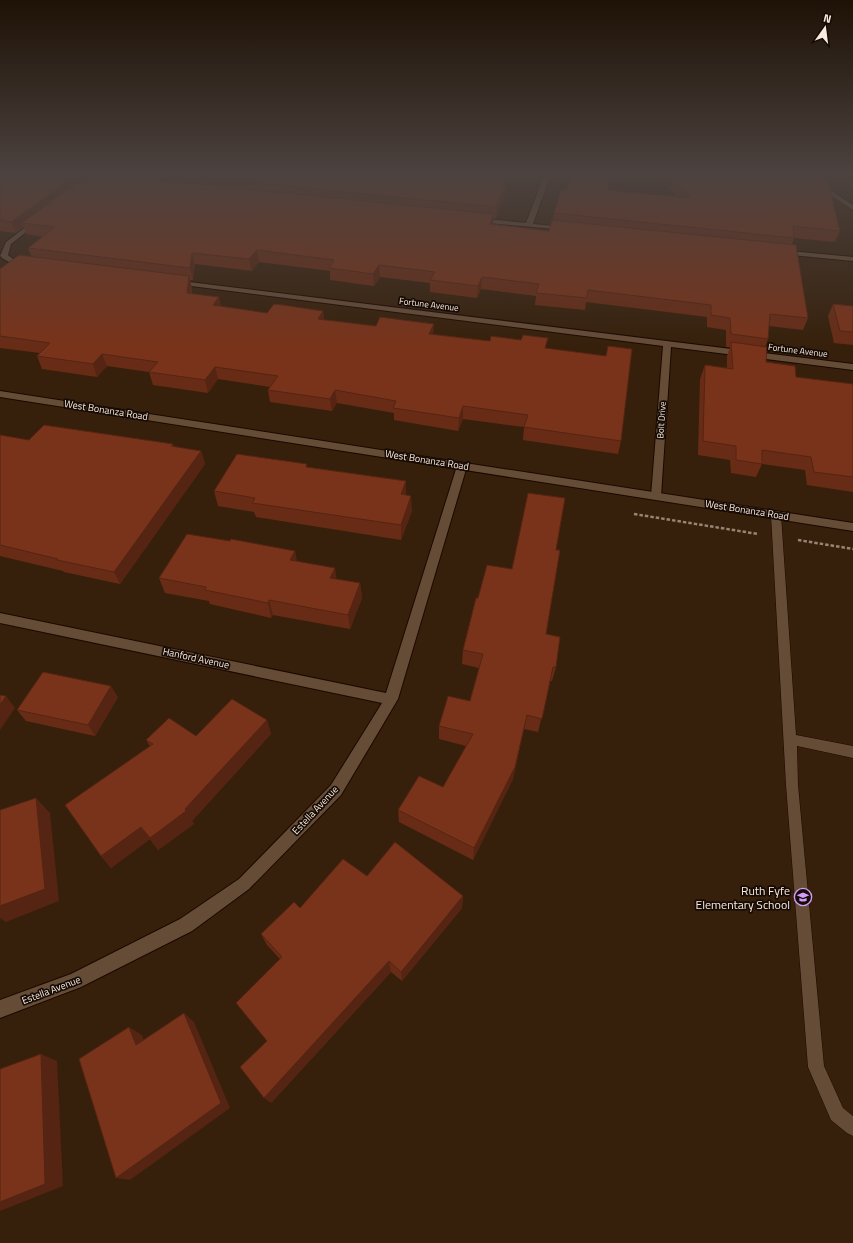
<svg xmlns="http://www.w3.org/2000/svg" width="853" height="1243" viewBox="0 0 853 1243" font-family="'Titillium Web',sans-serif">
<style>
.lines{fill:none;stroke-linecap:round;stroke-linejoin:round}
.lane-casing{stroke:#1c0800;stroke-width:1}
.street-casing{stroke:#1c0800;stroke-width:2}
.secondary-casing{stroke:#1c0800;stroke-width:2}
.path{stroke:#978474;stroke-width:2.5;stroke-dasharray:3.5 2;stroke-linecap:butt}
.lane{fill:#654c37;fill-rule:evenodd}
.street{fill:#654c37;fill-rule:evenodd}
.secondary{fill:#654c37;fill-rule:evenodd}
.wall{fill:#682c16;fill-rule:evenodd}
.shaded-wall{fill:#552412}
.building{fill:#79331a;stroke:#552412}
.labels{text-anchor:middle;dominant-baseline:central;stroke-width:3.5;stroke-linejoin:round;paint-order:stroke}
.far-street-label{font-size:9px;fill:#fbebdf;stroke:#160c05}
.street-label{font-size:10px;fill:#fbebdf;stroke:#160c05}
.near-poi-label{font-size:12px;fill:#fbebdf;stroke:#160c05;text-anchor:end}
</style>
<rect width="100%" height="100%" fill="#36200b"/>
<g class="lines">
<defs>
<polygon id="lane" points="776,512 781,515 796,735 853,746 853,758 797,746 798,785 824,1066 843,1108 853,1116 853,1136 847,1133 831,1120 808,1067 786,785 771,515"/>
<g id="street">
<polygon points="545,173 551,173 533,224 565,227 567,228 567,230 478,222 475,220 478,218 526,223"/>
<path d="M 791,173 C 810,172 837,195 853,205 L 853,210 L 813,184 Z"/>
<path d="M 35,220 L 40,221 L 11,244 L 8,255 L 13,259 L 29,261 L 29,265 C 19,266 7,263 0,256 L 6,242 Z"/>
<polygon points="779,250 853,257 853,261 782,254 779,254"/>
<polygon points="173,280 853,364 853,370 671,347 661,496 656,499 651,496 663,346 176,284 173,284"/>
<polygon points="462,463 467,466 398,699 341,795 249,889 192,931 81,987 0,1018 0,1000 71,974 180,919 239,879 331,785 382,703 0,623 0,613 386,693 457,466"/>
</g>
<polygon id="secondary" points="0,391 853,523 853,531 0,397"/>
</defs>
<!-- lane casing -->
<use href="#lane" class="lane-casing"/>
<!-- street casing -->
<use href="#street" class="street-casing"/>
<!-- secondary casing -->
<use href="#secondary" class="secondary-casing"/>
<!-- path -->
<g class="path">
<polyline points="634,514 758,534"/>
<polyline points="798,540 853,549"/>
</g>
<!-- lane -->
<use href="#lane" class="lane"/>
<!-- street -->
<use href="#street" class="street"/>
<!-- secondary -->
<use href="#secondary" class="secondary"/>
</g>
<!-- wall -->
<g class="wall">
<path d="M 0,173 L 511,173 L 506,183 L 506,192 L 496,218 L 493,218 L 493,224 L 549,231 L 553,220 L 554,213 L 566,190 L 608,190 L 677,197 L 655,173 L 722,173 L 840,231 L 835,242 L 794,238 L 792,244 L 808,318 L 803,330 L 769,326 L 768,339 L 765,347 L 766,362 L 796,377 L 853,384 L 853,492 L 807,485 L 805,470 L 762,464 L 756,477 L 731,473 L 730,460 L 698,455 L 700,379 L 705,365 L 727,368 L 727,356 L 730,347 L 726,347 L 726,330 L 707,327 L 707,317 L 586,302 L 585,310 L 535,305 L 536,296 L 481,289 L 477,298 L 430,292 L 430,283 L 380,277 L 374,286 L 330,280 L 330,271 L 259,262 L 252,271 L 195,264 L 193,280 L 190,280 L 192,288 L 192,294 L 221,306 L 267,313 L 323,311 L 324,320 L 606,356 L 608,346 L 621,441 L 618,454 L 523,440 L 524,427 L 463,419 L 458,431 L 394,420 L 394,413 L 337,403 L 332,411 L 270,402 L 268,390 L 270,387 L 218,379 L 208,393 L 153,385 L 149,372 L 107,366 L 97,377 L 42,369 L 37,356 L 40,353 L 0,348 L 0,269 L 31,256 L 28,248 L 43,237 L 26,234 L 24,227 L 16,233 L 0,231 ZM 139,174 L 140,178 L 134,177 Z"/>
<polygon points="832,173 853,173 853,188 849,185 850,184 842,180"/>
<polygon points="833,304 853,306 853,345 834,343 828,316"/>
<polygon points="0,435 29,440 173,444 174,447 201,451 205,464 120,584 64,572 63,571 0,556"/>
<polygon points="308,467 406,481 406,495 412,511 401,540 256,517 254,512 218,506 214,491"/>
<polygon points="556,550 546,634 556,667 552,681 550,681 538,732 524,729 513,779 473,860 399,822 398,810 443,787 466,746 439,739 439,726 470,701 479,668 462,664 463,650 478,598 512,569"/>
<polygon points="297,562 335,568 336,579 360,583 362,598 350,629 273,615 271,618 210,604 209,601 165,593 159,578"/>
<polygon points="118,697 95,736 26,721 17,710"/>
<polygon points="267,720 271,734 192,821 194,824 158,850 150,839 111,868 101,856 150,746 146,740 196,736"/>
<polygon points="367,876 463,896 462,908 402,981 391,972 271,1103 267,1041 280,959 267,945 261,934"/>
</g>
<!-- shaded-wall -->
<g class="shaded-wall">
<polygon points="85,173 109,173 111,179 22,223 24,227 16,233 11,222 71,179"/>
<polygon points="127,173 138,173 139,174 130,180"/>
<polygon points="507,173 511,173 506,183 506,192 496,218 496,207 503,181"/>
<polygon points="612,173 613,173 605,201 607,190"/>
<polygon points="494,214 493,225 490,224"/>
<polygon points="257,250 259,262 252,271 249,259"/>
<polygon points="192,253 195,264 193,280 190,268"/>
<polygon points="379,265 380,277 374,286 373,274"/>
<polygon points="189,276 192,288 190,305 187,293"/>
<polygon points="482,277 481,289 477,298 478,286"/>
<polygon points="219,297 222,309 213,305"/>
<polygon points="323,311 324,323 318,319"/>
<polygon points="434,324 433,336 429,334"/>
<polygon points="102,354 107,366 97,377 93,364"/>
<polygon points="215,367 218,379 208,393 205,380"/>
<polygon points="335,390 337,403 332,411 330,399"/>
<polygon points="463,406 463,419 458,431 459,418"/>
<polygon points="201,451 205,464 120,584 114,572"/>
<polygon points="406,481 406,496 401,494"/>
<polygon points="411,496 412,511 401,540 401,525"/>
<polygon points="295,551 298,566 290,560"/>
<polygon points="335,568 337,583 330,578"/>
<polygon points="360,583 362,598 350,629 348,615"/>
<polygon points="269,600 273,615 271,618 268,603"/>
<polygon points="111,686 118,697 95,736 88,725"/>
<polygon points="6,696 15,708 0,730 0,705"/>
<polygon points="267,720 271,734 192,821 194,824 158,850 150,838 185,809"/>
<polygon points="524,729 513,779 473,860 474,848"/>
<polygon points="36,798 50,813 59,901 6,922 0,918 0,906"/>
<polygon points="141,827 150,839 111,868 101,856"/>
<polygon points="463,896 462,908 402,981 401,972"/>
<polygon points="389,961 391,972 271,1103 264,1098"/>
<polygon points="184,1013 194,1022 230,1108 130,1180 116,1178"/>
<polygon points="129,1027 142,1035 148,1052 136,1045"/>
<polygon points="41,1054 57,1061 63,1186 0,1211 0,1202"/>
</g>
<!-- building -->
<g class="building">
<polygon points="0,173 85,173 71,179 11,222 0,220"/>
<polygon points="154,173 507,173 503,181 507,181 496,207"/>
<polygon points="572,173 612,173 607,190 691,198 667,173 722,173 755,178 818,176 828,182 840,231 793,226 794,238 554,213 561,190 566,190"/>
<polygon points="108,175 494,214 490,224 549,231 552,220 796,245 808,318 770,314 768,339 731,334 730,318 711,315 711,305 588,290 587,298 536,293 539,284 482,277 478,286 430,280 435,272 379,265 373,274 329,268 334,260 257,250 249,259 192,253 190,268 28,248 55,227 22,223 76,183 93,177"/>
<polygon points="19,255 189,276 187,293 219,297 213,305 267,313 274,304 283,305 323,311 318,319 376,326 380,317 434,324 429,334 490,341 491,336 521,340 523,335 548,338 545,348 606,356 608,346 632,349 621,441 524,427 528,415 463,406 459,418 393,408 396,401 335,390 330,399 268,390 278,376 215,367 205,380 149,372 158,362 102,354 93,364 37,356 50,343 0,336 0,269"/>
<polygon points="833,304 853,306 853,332 840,331"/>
<polygon points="731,342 767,347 766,362 795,366 796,377 853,384 853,477 814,472 811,457 762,450 762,464 736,460 736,446 703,441 705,365 733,369"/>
<polygon points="44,425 173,444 171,446 201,451 114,572 57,560 58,559 0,545 0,435 29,440"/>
<polygon points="237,454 307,464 306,467 406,481 401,494 411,496 401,525 252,503 255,498 214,491"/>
<polygon points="528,493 565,498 556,550 560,550 546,634 560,637 556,667 553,667 542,719 527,715 515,767 474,848 398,810 419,776 443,787 473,734 439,726 448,696 470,701 483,654 463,650 476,598 478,598 487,565 512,569"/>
<polygon points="187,534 230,541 231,539 295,551 290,560 335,568 330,578 360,583 348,615 269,600 268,603 205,590 206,587 159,578"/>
<polygon points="43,672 111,686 88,725 17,710"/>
<polygon points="0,695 6,696 0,705"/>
<polygon points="232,699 267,720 185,809 186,811 150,838 141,827 101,856 65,805 153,744 146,740 169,718 196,736"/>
<polygon points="36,798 45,889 0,906 0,810"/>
<polygon points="395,842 463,896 401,972 389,961 264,1098 240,1067 267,1041 236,1003 282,957 261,934 294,902 300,908 343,859 367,876"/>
<polygon points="184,1013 221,1103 116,1178 79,1059 129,1027 136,1045"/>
<polygon points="41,1054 45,1184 0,1202 0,1069"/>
</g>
<!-- sky -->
<linearGradient id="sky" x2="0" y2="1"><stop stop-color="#1e1206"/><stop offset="0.5" stop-color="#4c423f"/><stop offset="1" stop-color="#4c423f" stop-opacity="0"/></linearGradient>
<rect width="853" height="347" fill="url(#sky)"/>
<!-- icons -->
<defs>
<symbol id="school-ring" viewBox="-11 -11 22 22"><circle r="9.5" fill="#160c05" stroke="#d39cfd" stroke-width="1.5"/><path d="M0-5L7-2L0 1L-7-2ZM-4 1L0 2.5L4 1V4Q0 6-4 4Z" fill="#d39cfd"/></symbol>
</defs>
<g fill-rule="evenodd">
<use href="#school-ring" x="793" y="887" width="20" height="20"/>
</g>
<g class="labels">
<!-- far-street labels -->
<g class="far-street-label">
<text transform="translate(429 304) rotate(7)">Fortune Avenue</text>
<text transform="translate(798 350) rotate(7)">Fortune Avenue</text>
<text transform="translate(661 420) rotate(-86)">Bolt Drive</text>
</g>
<!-- street labels -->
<g class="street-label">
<text transform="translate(106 410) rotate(9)">West Bonanza Road</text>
<text transform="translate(427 460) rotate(9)">West Bonanza Road</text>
<text transform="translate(747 510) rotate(9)">West Bonanza Road</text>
<text transform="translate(196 658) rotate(12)">Hanford Avenue</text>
<text transform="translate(315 810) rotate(-47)">Estella Avenue</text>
<text transform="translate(51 990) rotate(-21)">Estella Avenue</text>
</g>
<!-- near-poi labels -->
<g class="near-poi-label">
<text x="790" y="890">Ruth Fyfe<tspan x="790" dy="14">Elementary School</tspan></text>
</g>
</g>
<!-- north arrow -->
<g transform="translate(825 28) rotate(14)" stroke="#160c05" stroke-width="3" paint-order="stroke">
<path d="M0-3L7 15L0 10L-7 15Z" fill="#fbebdf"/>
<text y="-6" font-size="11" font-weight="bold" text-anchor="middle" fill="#fbebdf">N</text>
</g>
</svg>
